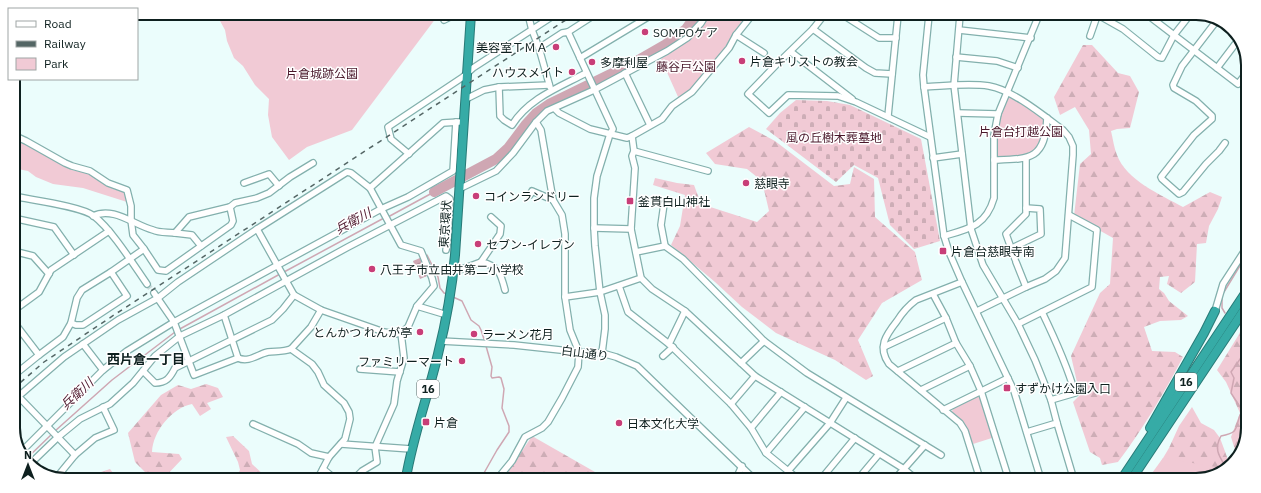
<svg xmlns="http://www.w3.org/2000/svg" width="1261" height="493" viewBox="0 0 1261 493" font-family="'IBM Plex Sans','Noto Sans JP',sans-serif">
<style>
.forest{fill:url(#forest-firs)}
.cemetery{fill:url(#cemetery-stones)}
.green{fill:#f1cad5}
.water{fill:url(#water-waves)}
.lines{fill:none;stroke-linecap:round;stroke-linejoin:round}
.stream{stroke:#cfa7b3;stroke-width:1.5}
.river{stroke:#cfa7b3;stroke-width:10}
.minor-tunnel{stroke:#cadcdb;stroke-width:5.5;stroke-dasharray:5.5 3;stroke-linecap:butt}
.minor-casing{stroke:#83b0ad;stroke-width:8}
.highway-casing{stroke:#287a77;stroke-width:10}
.minor{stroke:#fff;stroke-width:5.5}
.highway{stroke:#36aba6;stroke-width:8}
.rail{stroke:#546665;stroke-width:1.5;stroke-dasharray:5 5;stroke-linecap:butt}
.poi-dot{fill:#c83e78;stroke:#fff;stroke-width:1.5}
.labels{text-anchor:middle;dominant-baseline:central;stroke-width:3;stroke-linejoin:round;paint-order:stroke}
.shield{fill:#fff;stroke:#566362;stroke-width:1}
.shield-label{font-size:11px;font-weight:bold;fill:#0e201f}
.poi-label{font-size:12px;fill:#0e201f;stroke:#fff;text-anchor:start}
.park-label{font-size:12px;fill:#49172a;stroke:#fff}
.street-label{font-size:12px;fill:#0e201f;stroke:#fff}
.water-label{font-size:13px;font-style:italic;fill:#552135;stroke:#fff}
.neighbourhood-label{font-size:13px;font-weight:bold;fill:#0e201f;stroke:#fff}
.rim{fill:none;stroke:#0e201f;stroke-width:2}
</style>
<defs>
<pattern id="forest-firs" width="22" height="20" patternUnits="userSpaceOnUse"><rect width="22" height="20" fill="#f1cad5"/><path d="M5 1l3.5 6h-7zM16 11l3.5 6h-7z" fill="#cdadb6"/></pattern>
<pattern id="cemetery-stones" width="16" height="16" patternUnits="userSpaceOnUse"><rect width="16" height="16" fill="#f1cad5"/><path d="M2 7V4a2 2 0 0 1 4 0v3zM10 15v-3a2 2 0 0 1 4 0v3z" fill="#cdadb6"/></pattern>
<pattern id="water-waves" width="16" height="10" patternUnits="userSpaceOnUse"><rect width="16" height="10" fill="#cfa7b3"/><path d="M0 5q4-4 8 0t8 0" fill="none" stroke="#b18f9a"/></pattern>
</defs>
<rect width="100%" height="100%" fill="#ebfdfc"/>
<!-- forest -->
<g class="forest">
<path d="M 1083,45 L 1092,45 L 1118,73 L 1130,76 L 1139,92 L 1130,128 L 1117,129 L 1111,131 C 1113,139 1114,148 1117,155 C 1126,180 1161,195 1183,207 L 1210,192 L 1222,197 L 1218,209 L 1209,226 L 1206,243 L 1197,244 L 1195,282 L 1181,293 L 1167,284 L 1169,276 L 1160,277 L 1159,289 L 1164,293 L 1169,301 L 1188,316 L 1181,320 L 1160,321 L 1144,327 L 1152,351 L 1175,352 L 1183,357 C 1164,393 1143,429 1118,462 L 1102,465 L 1100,458 L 1090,452 L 1073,402 L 1080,395 L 1071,356 L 1100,293 L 1110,284 L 1113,238 L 1074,216 L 1080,164 L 1091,154 L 1089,130 L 1075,107 L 1060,115 L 1054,97 Z"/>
<polygon points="749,127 775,141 834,186 850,184 854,167 874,179 875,217 915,252 922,280 882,303 858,340 873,376 866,380 835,360 776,333 742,307 715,282 671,245 680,226 685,195 653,185 655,178 677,183 694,185 701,204 757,222 769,211 762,181 747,169 715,164 706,153"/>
<polygon points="1246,320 1245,445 1237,456 1231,437 1240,413 1226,382 1217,370 1238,336"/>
<path d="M 206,384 L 218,388 L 223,397 L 207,403 L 211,409 L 200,416 L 192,404 C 172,408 153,431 152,452 L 179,454 L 182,459 L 165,477 L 95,477 L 101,472 L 110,469 L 116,477 L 147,474 L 135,462 L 128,433 L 161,395 L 178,385 L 191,389 Z"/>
<polygon points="1192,407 1201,423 1214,430 1220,438 1230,465 1227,469 1196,480 1150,480 1169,448 1179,426"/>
<polygon points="233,436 249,451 252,464 267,478 236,478 240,470 238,462 226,437"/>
<polygon points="532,436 595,472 592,478 504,478"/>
</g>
<!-- cemetery -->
<polygon class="cemetery" points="796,100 827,101 850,105 921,139 940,241 914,249 890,225 878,178 854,165 836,182 766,129 780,113"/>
<!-- green -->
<g class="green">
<polygon points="175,13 433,14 436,18 352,130 307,147 289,160 272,137 268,115 269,99 255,85 243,66 234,58 227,41 225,30 219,19"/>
<path d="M 710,15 L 747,15 C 730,40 704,82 679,99 L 661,59 L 693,36 Z"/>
<path d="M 1009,97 L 1021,102 L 1045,120 C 1044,127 1044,136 1041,142 C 1034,158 1013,157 999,157 L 997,155 C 997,137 995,111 1009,97 Z"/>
<polygon points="13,138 42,152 72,170 90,174 113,189 124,192 127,195 127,202 83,188 53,184 36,177 28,171 13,168"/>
<path d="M 977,395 L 982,397 L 995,437 L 973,444 C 968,431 965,420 952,412 L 953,407 Z"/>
<polygon points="1163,458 1228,469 1196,480 1147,480"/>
</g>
<!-- water -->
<polygon class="water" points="420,258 427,276 420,279 413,261"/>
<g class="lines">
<!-- stream -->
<g class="stream">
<polyline points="388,217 434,192"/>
<polyline points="427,255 438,277 440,288 444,293 448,294"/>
<polyline points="284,272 384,218"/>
<polyline points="1224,292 1247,254"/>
<polyline points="453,297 462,301 471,320 479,326 481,330 485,342"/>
<polyline points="1222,297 1222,308 1225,313"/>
<polyline points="178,330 280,274"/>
<path d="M 1240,335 C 1250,350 1240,359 1231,372 L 1234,378 L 1231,393 L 1242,410"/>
<polyline points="55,431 112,380 175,332"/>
<polyline points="25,460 52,434"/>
<path d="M 1227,469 C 1220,457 1213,450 1221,436 C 1238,433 1235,430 1240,415"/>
<polyline points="484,478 484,473 497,450 509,432 509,426 502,408 504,389 501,378 499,377 492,378 491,376 492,367 486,346"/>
</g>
<!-- river -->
<polyline class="river" points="434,192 496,159 508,148 526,124 536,113 549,104 633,63 666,44 686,29 696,15"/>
<!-- minor-tunnel -->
<polyline class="minor-tunnel" points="147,284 154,293"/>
<defs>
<g id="minor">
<polyline points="528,14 532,30 539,48 550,87"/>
<polyline points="824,15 813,29 776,65 748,94 769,113 788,95 838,96 856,102 930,137"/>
<polyline points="843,15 879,38 896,38"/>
<polyline points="929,15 923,75 924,87 944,236 949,252 962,282 1014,391 1041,480"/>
<polyline points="960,15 954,85 971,229 983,265 1018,324 1035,360 1051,400 1057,423 1027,432"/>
<polyline points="1100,16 1123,29 1158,57 1162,58 1174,35 1189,16"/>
<polyline points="1149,16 1238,84 1248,71"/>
<polyline points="1218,19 1182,66 1173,85 1174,88 1196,101 1212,116 1212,119 1194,135 1161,177 1162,179 1179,194 1183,192 1206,164 1219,151 1225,143"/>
<polyline points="444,20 456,14"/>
<polyline points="813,29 866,68 875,73 892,74"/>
<polyline points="959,30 1031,38"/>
<polyline points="568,32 596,14"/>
<polyline points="736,35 764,53"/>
<polyline points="1090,36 1097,16"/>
<polyline points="539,48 562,33 568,32 613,129 610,134 597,176 594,198 594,228 595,246 600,292 605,315 605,329 602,353"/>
<polyline points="791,52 852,99"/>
<polyline points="956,57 997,61 1018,68"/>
<polyline points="580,58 653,14"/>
<polyline points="1217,68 1239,39"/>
<polyline points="625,73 650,125"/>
<path d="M 499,87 L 500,116 L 504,120 L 512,125 C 529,98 560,87 586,73"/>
<path d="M 924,87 C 945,86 968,83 989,86 C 1013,90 1044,116 1063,130 L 1069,137 L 1073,146 L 1073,155 L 1065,258 L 1056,271 L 1045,279 L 1026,287 L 977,311"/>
<polyline points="466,99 484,90 499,87 549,85"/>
<polyline points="555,109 559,113 590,129 627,138 632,136 634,151 632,156 635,168 631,229 641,278 652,289 685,311 755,376 904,469 916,479"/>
<polyline points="958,113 998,114"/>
<polyline points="888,116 898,15"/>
<polyline points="13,135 26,141 65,163 72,166 90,171 108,183 127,190 131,206 131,220 133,235 144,249 158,270 166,271 231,225 233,221 230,207"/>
<polyline points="632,136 662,119 672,106 692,92 729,48 736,35 752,15"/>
<polyline points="634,151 708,171"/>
<polyline points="409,154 391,139 388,127 463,77 473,68 556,14"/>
<polyline points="933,158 962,154"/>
<path d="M 994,160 C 1030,159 1045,160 1047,118"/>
<polyline points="244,183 269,174 279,186"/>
<polyline points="370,188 443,123 459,122"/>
<polyline points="459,189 496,171 513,153 536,122 547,111 594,90 667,51 687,38 701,23 706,15"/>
<polyline points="530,195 532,191 553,200"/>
<path d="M 13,196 C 31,200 81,206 94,216 C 112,230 133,264 147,284"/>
<polyline points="664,204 661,225 665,246"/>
<path d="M 93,216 C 113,206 134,225 153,230 C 159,233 168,232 175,233 L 189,217 L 230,207 L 235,203 L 257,198 L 269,193 L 290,177 L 313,163"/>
<polyline points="13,218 54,227 74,255"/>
<polyline points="594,228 631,229"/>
<polyline points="257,229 294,295 321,310 384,332 395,334 401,333 408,327 417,306 447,315"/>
<polyline points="175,233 192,235 201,246"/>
<path d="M 944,236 C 969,229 986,226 994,198 L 994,135 L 998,114 L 1039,15"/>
<polyline points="1012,248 1041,234 1040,209 1026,208"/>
<polyline points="13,251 33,256 49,274"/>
<polyline points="636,252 665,246 683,259 764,341 807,373 941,455"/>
<polyline points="1015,259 1006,234 1026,214 1026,158"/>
<path d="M 481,262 C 499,266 501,274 505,290"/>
<polyline points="1016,262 1026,287"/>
<polyline points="454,272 481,262 500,234 501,226 491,217"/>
<path d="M 962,282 L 916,300 C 908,306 902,313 897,321 C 886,335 877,347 889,364 L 960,423 L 965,431 L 980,479"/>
<polyline points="619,286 628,312 669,344"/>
<polyline points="154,293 174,322 194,375 238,358"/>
<polyline points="933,294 946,318 956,343 970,366 981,391 1009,480"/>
<polyline points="565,297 600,292 641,278"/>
<polyline points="13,311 39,292 51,270 109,231"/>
<polyline points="685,311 669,344 731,404 751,428 766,453 798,479"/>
<polyline points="1215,311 1223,284 1247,247"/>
<path d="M 1042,312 C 1055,339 1067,365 1075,393 L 1051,400"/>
<path d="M 224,315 L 238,358 C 249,363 258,354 268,352 C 276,351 283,352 291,349 L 311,327 L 321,310"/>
<polyline points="13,321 39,355"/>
<polyline points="71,323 76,325 83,325 127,296 111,272"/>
<polyline points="1018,324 1092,287 1097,230 1069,215"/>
<polyline points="441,341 514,345 579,352 602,353 616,357 637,366 754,479"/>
<polyline points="83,344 103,370"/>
<polyline points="884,347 946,318"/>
<polyline points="291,349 312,364 318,372 324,385 344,403 349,412 350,419 345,439 329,457 318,478"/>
<polyline points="663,356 673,347"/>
<polyline points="741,363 764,341"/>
<polyline points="360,369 400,372"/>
<path d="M 143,371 L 155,383 C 166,383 170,378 175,368 L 272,320 L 283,309 L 294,295"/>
<polyline points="898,371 956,343"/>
<polyline points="13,376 39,355 63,337 71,323 77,298 82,290 111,272 144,249"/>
<polyline points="921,390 970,366"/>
<polyline points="18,396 75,455"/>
<polyline points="13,401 64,357 118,320 158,298 178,282 257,229 347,172 351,173 370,188 401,245 421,251 432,278 434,286 417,306"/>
<polyline points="731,404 755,376"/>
<polyline points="943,410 1008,378"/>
<polyline points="1057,423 1074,480"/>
<polyline points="253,424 298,444 311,453 329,457"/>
<polyline points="751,428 781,392"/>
<polyline points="341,444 411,449"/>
<polyline points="21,452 103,370 127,351 174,322 278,265 381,209 408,197 453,171 456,122"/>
<polyline points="766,453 805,407"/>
<polyline points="30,464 58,437 80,419 110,404 133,383 155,356 180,336 224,315 348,247 446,196 450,199 448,237 446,250"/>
<polyline points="323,469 334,478"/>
<polyline points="57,477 75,455 95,438 114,430 103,407"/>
<polyline points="355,478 362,471 377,462 375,447 394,404 397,381 404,358 401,333"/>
<polyline points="393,478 406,477"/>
<polyline points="498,478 512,461 525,437 542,428 548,422 562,398 578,367 579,352 570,330 565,297 565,234 562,215 553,200 541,130 536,122"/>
<polyline points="736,479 742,466"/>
<polyline points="787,479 788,471 830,423 846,398"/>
<polyline points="821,479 855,438"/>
<polyline points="858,479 879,454"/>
<polyline points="895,479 925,445"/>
</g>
<g id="highway">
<polyline points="1150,428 1204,333 1215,311"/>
<path d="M 406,478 C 413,436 428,396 438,354 C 446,322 452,289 455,255 L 471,14"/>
<polyline points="1121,480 1246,292"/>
<polyline points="1131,480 1246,307"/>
</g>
</defs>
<!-- minor casing -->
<use href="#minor" class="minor-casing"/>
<!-- highway casing -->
<use href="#highway" class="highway-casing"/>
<!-- minor -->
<use href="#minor" class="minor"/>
<!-- highway -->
<use href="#highway" class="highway"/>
<!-- rail -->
<polyline class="rail" points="13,389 44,362 114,315 575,14"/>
</g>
<!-- markers -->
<g class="poi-dot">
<circle cx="645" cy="32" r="4"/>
<circle cx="556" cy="47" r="4"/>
<circle cx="742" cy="61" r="4"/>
<circle cx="592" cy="62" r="4"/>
<circle cx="572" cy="72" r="4"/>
<circle cx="746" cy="183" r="4"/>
<circle cx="476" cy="196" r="4"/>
<rect x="626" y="197" width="8" height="8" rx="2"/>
<circle cx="478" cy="244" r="4"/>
<rect x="939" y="247" width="8" height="8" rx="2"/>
<circle cx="372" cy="269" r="4"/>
<circle cx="420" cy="332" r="4"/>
<circle cx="474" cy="334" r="4"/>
<circle cx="462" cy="361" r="4"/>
<rect x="1003" y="384" width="8" height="8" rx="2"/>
<rect x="422" y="418" width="8" height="8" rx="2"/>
<circle cx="619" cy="423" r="4"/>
</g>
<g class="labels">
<!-- shield labels -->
<g class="shield">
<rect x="1175" y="373" width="22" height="18" rx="3"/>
<rect x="417" y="380" width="22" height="18" rx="3"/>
</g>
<g class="shield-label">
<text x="1186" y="382">16</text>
<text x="428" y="389">16</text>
</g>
<!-- poi labels -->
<g class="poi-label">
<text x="653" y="32">SOMPOケア</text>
<text x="548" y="47" text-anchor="end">美容室ＴＭＡ</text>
<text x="750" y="61">片倉キリストの教会</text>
<text x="600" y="62">多摩利屋</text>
<text x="564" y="72" text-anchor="end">ハウスメイト</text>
<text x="754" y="183">慈眼寺</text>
<text x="484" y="196">コインランドリー</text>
<text x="638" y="201">釜貫白山神社</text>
<text x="486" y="244">セブン-イレブン</text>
<text x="951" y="251">片倉台慈眼寺南</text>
<text x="380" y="269">八王子市立由井第二小学校</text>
<text x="412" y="332" text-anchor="end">とんかつ れんが亭</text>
<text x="482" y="334">ラーメン花月</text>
<text x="454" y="361" text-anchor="end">ファミリーマート</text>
<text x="1015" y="388">すずかけ公園入口</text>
<text x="434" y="422">片倉</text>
<text x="627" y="423">日本文化大学</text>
</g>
<!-- park labels -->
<g class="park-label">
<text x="686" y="66">藤谷戸公園</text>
<text x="322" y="73">片倉城跡公園</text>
<text x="1021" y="131">片倉台打越公園</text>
<text x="834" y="137">風の丘樹木葬墓地</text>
</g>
<!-- street labels -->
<g class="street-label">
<text transform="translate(445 224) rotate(-86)">東京環状</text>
<text transform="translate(585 353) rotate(7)">白山通り</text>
</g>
<!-- water labels -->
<g class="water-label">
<text transform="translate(353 221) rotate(-28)">兵衛川</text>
<text transform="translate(77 394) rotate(-43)">兵衛川</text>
</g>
<!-- neighbourhood labels -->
<g class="neighbourhood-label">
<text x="146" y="359">西片倉一丁目</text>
</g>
</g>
<!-- crop -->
<path d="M0 0H1261V493H0ZM65 20H1196A45 45 0 0 1 1241 65V428A45 45 0 0 1 1196 473H65A45 45 0 0 1 20 428V65A45 45 0 0 1 65 20Z" fill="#fff" fill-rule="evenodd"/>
<path class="rim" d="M65 20H1196A45 45 0 0 1 1241 65V428A45 45 0 0 1 1196 473H65A45 45 0 0 1 20 428V65A45 45 0 0 1 65 20Z"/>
<!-- legend -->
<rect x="8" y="8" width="130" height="72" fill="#ffffff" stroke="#9fa6a5"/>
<rect x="16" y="21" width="20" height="6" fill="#ffffff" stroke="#9fa6a5"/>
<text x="44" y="28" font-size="12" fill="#0e201f">Road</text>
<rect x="16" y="41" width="20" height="6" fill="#546665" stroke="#9fa6a5"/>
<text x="44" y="48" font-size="12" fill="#0e201f">Railway</text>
<rect x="16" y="58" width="20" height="12" fill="#f1cad5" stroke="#9fa6a5"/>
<text x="44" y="68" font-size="12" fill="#0e201f">Park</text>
<!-- north arrow -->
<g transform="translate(28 465)" stroke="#ffffff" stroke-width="3" paint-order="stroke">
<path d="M0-3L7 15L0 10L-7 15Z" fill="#0e201f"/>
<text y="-6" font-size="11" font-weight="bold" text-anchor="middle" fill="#0e201f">N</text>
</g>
</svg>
